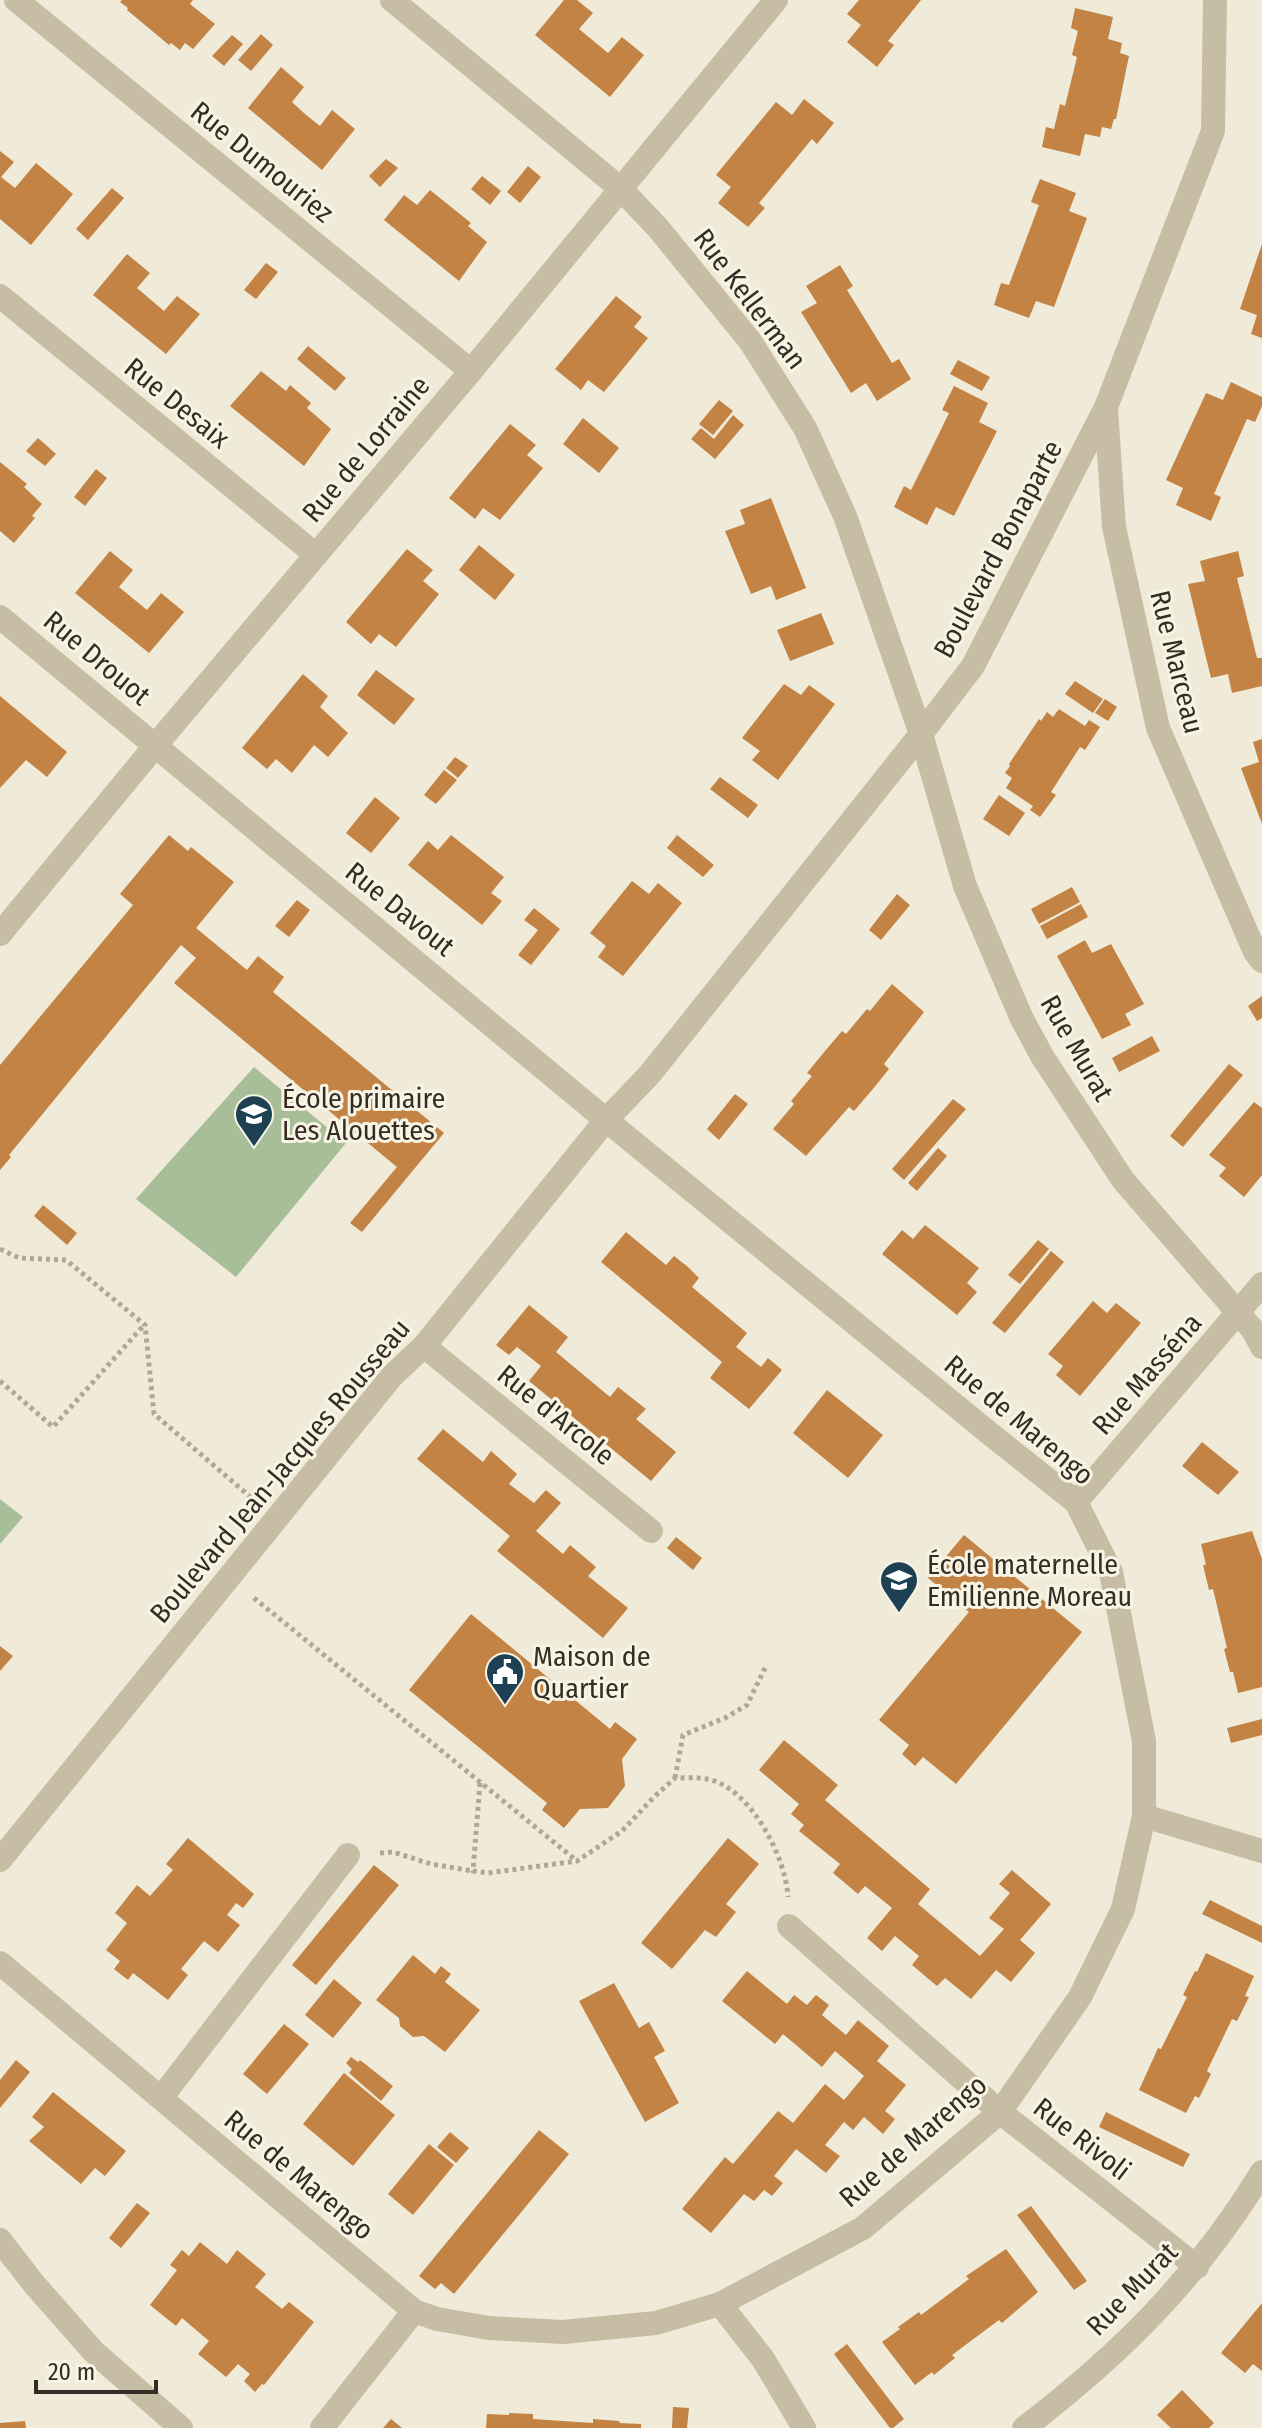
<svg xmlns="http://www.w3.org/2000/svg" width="1262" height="2428" viewBox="0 0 1262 2428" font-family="'Fira Sans Condensed',sans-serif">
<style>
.green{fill:#a8be99}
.building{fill:#c28344}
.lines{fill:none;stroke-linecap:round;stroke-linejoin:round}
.path{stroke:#b3a88f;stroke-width:5;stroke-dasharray:4 4;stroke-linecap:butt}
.minor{stroke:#c7bda4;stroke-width:24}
.labels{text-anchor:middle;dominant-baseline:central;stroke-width:6;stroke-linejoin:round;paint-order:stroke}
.street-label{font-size:28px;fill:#332d26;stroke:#f8f4e4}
.poi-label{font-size:28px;fill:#332d26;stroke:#f8f4e4;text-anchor:start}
</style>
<rect width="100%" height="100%" fill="#f0ebd8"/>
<!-- green -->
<g class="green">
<polygon points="254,1067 346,1143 236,1277 136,1199"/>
<polygon points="0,1499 23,1517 0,1544"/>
</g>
<!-- building -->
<g class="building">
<polygon points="122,0 193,0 190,4 215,24 193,49 185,43 180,50 171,43 169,45 127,10 128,8 120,2"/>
<polygon points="564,0 577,0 593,13 579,29 608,53 622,37 644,55 610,97 535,35"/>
<polygon points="859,0 921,0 888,41 894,45 877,67 847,42 861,25 847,14"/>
<polygon points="1075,8 1113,17 1108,39 1122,43 1120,53 1129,56 1116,119 1114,119 1111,129 1102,127 1100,137 1085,134 1080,156 1042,147 1046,127 1054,129 1060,104 1065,106 1077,57 1072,55 1078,31 1071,28"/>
<polygon points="261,34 273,45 251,71 238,60"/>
<polygon points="232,35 243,44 224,66 212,56"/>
<polygon points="281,67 304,87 292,102 305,114 320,126 332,110 355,129 322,170 248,108"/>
<polygon points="804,99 834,123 817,144 812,139 759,203 765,208 748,227 718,203 731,187 716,175 776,102 792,115"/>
<polygon points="0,151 14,162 1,177 15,188 36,163 73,194 31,245 0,219"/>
<polygon points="386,159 398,168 380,187 369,176"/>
<polygon points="528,166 541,177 520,203 507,192"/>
<polygon points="482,176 501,191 490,205 471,189"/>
<polygon points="1040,179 1076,193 1069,211 1087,218 1054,307 1036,301 1029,318 994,305 1001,283 1009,285 1039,205 1031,202"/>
<polygon points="112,188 124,198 88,240 76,229"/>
<polygon points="430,190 471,223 468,226 487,242 459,281 384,220 404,195 417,205"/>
<polygon points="1262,244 1262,338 1251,334 1257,315 1240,309"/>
<polygon points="127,254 150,273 137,288 164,311 177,296 200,314 166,354 93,295"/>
<polygon points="266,263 278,272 256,299 244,290"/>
<polygon points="840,265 853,286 847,290 892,363 899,359 911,379 877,401 866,383 851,393 801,312 817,303 806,286"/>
<polygon points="616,296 642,317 634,327 648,338 604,392 588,380 581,390 555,369"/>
<polygon points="308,346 346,378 335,391 297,359"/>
<polygon points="958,360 990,377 982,391 950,374"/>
<polygon points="261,371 286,391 290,385 311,403 307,408 331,429 304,466 230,406"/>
<polygon points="1231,382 1262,397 1262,406 1255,422 1247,419 1214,494 1221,497 1211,521 1176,505 1183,488 1166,480 1206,393 1223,400"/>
<polygon points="954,386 988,403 979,422 997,431 954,516 936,507 927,525 894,507 904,486 911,490 930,452 949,413 942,410"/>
<polygon points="719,400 733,411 713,435 699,424"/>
<polygon points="733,415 744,425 715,459 691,439 701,428 714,439"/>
<polygon points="583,418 619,448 599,473 563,444"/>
<polygon points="510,424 536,445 527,455 543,468 500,520 483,508 475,519 449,498"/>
<polygon points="38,438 56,454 45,466 26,451"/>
<polygon points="0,462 27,484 24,487 42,504 32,516 35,518 14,543 0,531"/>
<polygon points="96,469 107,478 85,506 74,497"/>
<polygon points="771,498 806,588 776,600 771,586 751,594 725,531 745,524 740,510"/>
<polygon points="479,545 515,575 495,600 459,570"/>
<polygon points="407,549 433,570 423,581 439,594 396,647 379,634 371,644 346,622"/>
<polygon points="110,551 133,570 119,587 147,610 161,593 184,612 149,653 75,593"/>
<polygon points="1238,551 1244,576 1237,578 1257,658 1262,658 1262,686 1232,693 1228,674 1211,678 1188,584 1205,581 1200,561"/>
<polygon points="821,613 834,644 790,661 777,630"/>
<polygon points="376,670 415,699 394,725 357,695"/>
<polygon points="303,674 328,696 320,707 348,733 328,757 314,745 292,773 276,759 267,769 242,748"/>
<polygon points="1075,681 1103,699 1093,713 1065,694"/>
<polygon points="784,684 801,695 809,685 835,704 778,780 752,760 760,751 742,738"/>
<polygon points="0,696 67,752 47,777 26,760 0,788"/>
<polygon points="1105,699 1117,707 1108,721 1095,713"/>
<polygon points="1059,709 1085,726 1089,720 1100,727 1085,750 1080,747 1051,792 1056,795 1040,817 1030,810 1033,806 1006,788 1012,778 1005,773 1010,766 1009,764 1039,719 1041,721 1047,712 1053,717"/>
<polygon points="1262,739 1262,824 1241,768 1259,762 1253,742"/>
<polygon points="455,757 468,766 458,778 446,768"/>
<polygon points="444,770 457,780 436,804 424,795"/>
<polygon points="720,777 758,805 748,818 710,789"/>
<polygon points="999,795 1025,813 1009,836 983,819"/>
<polygon points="375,797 400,818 371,853 346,833"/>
<polygon points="169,835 188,851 191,847 234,882 196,928 247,970 258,956 284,977 273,992 444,1133 362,1232 350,1223 397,1167 174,983 196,958 181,945 9,1155 11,1157 0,1170 0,1065 133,905 120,894"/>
<polygon points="451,835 504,877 491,893 502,901 482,925 408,865 428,841 438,850"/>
<polygon points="677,835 714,865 703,877 667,848"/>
<polygon points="632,881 649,894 658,883 682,903 623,976 598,957 606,946 590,933"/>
<polygon points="1072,887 1080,902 1039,924 1031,909"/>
<polygon points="897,894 910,905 881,940 869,930"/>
<polygon points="297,900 310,910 289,937 275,926"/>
<polygon points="1081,904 1088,917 1047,939 1040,926"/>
<polygon points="534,908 560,929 531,965 518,955 538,930 524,920"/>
<polygon points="1085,940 1092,953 1111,944 1144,1004 1125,1014 1131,1025 1102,1039 1057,956"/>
<polygon points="892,984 924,1012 884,1064 889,1069 872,1090 854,1111 849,1107 806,1156 773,1129 794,1104 791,1101 812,1076 807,1073 825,1051 842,1031 846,1034 867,1009 870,1011"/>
<polygon points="1262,996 1262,1018 1257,1021 1248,1006"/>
<polygon points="1152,1036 1160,1051 1119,1072 1112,1058"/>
<polygon points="1229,1064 1243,1075 1183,1147 1170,1136"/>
<polygon points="735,1094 748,1104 719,1140 707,1129"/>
<polygon points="953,1099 966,1109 904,1180 892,1169"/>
<polygon points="1254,1102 1262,1108 1262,1175 1244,1197 1219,1176 1226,1168 1209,1155"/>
<polygon points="938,1148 947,1156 917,1191 908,1183"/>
<polygon points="43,1205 77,1233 67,1245 34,1216"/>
<polygon points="925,1225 979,1268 967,1283 977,1292 957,1315 882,1254 902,1230 913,1239"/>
<polygon points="626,1232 666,1265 674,1256 688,1267 699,1278 692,1287 747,1333 736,1347 761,1367 768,1358 782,1370 749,1409 710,1378 722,1362 601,1262"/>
<polygon points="1038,1240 1049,1249 1020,1284 1008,1275"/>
<polygon points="1051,1251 1064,1262 1005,1333 992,1323"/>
<polygon points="1093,1301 1107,1313 1116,1303 1141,1323 1080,1396 1056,1375 1063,1366 1048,1354"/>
<polygon points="529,1305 568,1337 556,1352 610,1397 618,1387 646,1409 636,1419 676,1452 651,1481 529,1381 541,1366 517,1347 509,1355 496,1345"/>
<polygon points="827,1390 883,1435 848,1478 793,1433"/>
<polygon points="443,1429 483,1462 491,1451 517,1474 509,1484 534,1503 546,1490 561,1503 536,1531 563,1554 570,1545 596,1567 588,1576 628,1608 603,1638 497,1551 510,1536 417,1459"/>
<polygon points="1202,1442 1239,1472 1218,1495 1182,1466"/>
<polygon points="1252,1531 1262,1559 1262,1687 1238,1693 1233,1672 1230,1672 1224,1649 1227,1648 1213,1589 1209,1590 1203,1565 1206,1565 1201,1544"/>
<polygon points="964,1535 1082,1632 956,1784 923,1757 915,1766 902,1754 909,1745 879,1720 969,1612 928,1578"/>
<polygon points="676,1537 702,1558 693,1570 667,1548"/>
<polygon points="471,1614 610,1729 615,1722 637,1739 622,1759 625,1786 608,1808 580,1809 564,1828 542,1810 547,1803 409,1690"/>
<polygon points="0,1646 13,1656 0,1671"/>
<polygon points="1262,1719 1262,1735 1231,1743 1227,1728"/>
<polygon points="784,1740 838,1785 825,1800 930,1889 918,1904 980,1956 1004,1929 989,1918 1010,1893 999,1884 1012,1870 1051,1904 1020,1940 1035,1953 1011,1982 996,1970 971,1999 945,1978 937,1986 925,1976 912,1965 919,1956 895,1936 882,1951 867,1938 892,1908 865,1886 858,1894 833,1873 840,1864 799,1831 804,1825 791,1814 799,1804 759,1770"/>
<polygon points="188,1838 254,1894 243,1908 236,1903 227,1915 240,1925 218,1952 204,1941 181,1969 188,1975 168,2000 133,1973 128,1980 114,1969 120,1961 106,1950 127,1923 115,1913 137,1885 150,1896 173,1870 166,1864"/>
<polygon points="728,1838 759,1864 726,1904 736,1912 716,1937 705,1930 672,1969 641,1943"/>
<polygon points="374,1865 399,1885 316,1985 292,1965"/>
<polygon points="1210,1900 1262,1926 1262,1943 1202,1914"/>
<polygon points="1206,1953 1254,1976 1245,1996 1249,1997 1237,2021 1232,2019 1207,2071 1211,2074 1199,2098 1195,2096 1186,2113 1139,2090 1158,2048 1161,2049 1187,1997 1183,1995 1195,1971 1197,1972"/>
<polygon points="413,1955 435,1974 441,1966 451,1974 445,1982 480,2010 445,2052 424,2036 413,2037 400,2026 399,2018 376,2000"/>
<polygon points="747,1971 787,2004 794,1995 807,2005 816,1995 829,2005 822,2015 846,2035 858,2020 889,2046 877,2061 906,2085 885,2111 895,2119 883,2134 864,2117 853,2130 844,2122 825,2145 840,2156 826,2173 796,2149 774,2176 783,2183 772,2196 764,2190 754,2201 744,2194 711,2233 682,2209 725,2157 733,2164 778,2111 793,2123 825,2084 844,2100 864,2076 835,2051 822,2067 783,2034 775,2044 722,2001"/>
<polygon points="334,1979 362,2003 333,2038 305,2015"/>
<polygon points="614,1983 639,2028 649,2022 665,2051 654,2057 679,2103 645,2122 579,2001"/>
<polygon points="284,2024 309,2044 267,2094 243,2074"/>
<polygon points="351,2057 358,2062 360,2060 393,2086 381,2101 349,2073 352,2069 346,2063"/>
<polygon points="16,2060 30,2072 0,2108 0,2080"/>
<polygon points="344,2073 395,2115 353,2166 303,2124"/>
<polygon points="53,2092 126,2151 105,2176 95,2168 81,2184 29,2141 44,2127 32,2117"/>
<polygon points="1106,2112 1190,2154 1183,2167 1099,2127"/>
<polygon points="539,2130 569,2154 454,2294 441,2283 435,2289 419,2276"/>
<polygon points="450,2132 469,2148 456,2163 437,2147"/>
<polygon points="429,2144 454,2165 413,2215 388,2194"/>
<polygon points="137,2203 150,2213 121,2248 109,2238"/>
<polygon points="1031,2206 1087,2281 1074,2290 1017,2215"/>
<polygon points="200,2242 227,2264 237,2250 266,2274 255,2287 282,2309 289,2302 314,2322 264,2385 262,2384 255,2392 244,2381 250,2374 238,2364 226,2377 198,2354 209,2341 182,2318 176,2326 150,2305 177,2270 170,2265 182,2250 189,2256"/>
<polygon points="1006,2249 1038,2292 1002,2323 999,2320 952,2355 955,2358 934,2375 932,2372 915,2385 882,2342 900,2329 898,2327 919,2312 921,2315 969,2279 966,2276"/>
<polygon points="1262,2303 1262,2371 1253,2364 1245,2373 1221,2353"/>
<polygon points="847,2344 904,2419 893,2428 890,2428 834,2354"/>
<polygon points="1182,2390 1214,2423 1209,2428 1171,2428 1157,2415"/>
<polygon points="673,2407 689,2408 687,2428 672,2428"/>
<polygon points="509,2413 533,2414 533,2419 593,2423 593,2419 619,2421 620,2423 641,2424 641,2428 486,2428 487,2414 509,2415"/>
<polygon points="391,2419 402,2428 383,2428"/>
<polygon points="25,2421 26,2428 0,2428 0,2423"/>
</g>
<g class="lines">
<!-- path -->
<g class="path">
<polyline points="0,1249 19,1258 66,1260 145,1325 154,1414 254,1500"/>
<polyline points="0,1381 53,1427 144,1325"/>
<polyline points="254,1598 577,1861"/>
<polyline points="675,1778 683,1735 725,1718 747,1705 767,1664"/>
<path d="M 480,1783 L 473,1871 L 488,1873 L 577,1861 L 622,1831 L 654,1797 L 675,1778 C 685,1778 697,1777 707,1779 C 750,1787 786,1857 788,1897"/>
<polyline points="380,1853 393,1852 431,1864 473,1871"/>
</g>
<!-- minor -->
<g class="minor">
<polyline points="16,0 471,371"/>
<polyline points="392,0 621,189 658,228 750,341 805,428 845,516 921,734 965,886 1021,1017 1042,1056 1123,1180 1253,1330 1262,1347"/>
<polyline points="0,296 316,555"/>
<polyline points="1106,409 1114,527 1158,728 1255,952 1262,961"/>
<polyline points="0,617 606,1120 994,1437 1076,1502 1111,1572 1144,1741 1144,1816 1123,1909 1080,1997 1000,2112 863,2228 720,2304 656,2323 563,2332 489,2328 437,2319 414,2311 0,1963"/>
<polyline points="0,934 155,746 471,371 776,0"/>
<polyline points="424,1346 651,1531"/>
<polyline points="1076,1502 1262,1284"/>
<polyline points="1144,1816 1262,1851"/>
<polyline points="0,1860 392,1376 424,1346 606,1120 650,1074 921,734 973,666 1106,407 1213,131 1215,0"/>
<polyline points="789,1926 1000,2112 1197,2267"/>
<polyline points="161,2098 348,1855"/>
<polyline points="0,2240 34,2284 93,2351 181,2428"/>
<polyline points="720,2304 763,2359 804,2428"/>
<polyline points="322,2428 414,2311"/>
<path d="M 1024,2428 C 1121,2354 1198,2277 1262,2172"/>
</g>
</g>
<!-- icons -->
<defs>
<symbol id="school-pin" viewBox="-11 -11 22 30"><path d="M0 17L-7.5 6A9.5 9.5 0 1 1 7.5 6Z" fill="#1d4153" stroke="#f8f4e4"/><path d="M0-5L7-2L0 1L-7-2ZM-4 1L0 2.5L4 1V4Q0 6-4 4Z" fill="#fff"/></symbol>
<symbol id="civic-pin" viewBox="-11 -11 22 30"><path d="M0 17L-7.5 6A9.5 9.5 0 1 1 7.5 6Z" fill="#1d4153" stroke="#f8f4e4"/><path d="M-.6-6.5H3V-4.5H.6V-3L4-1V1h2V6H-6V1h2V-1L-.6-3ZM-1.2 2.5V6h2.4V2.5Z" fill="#fff"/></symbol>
</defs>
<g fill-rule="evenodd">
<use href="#school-pin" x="232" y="1092" width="44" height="60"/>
<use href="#school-pin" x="877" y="1558" width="44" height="60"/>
<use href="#civic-pin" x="483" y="1650" width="44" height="60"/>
</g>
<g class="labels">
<!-- street labels -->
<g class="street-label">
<text transform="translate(262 162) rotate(39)">Rue Dumouriez</text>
<text transform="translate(750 299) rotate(53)">Rue Kellerman</text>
<text transform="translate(177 403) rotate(39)">Rue Desaix</text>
<text transform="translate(366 449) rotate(-50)">Rue de Lorraine</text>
<text transform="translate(998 549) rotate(-62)">Boulevard Bonaparte</text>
<text transform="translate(97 658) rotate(40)">Rue Drouot</text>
<text transform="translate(1177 662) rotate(76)">Rue Marceau</text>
<text transform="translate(400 909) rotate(39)">Rue Davout</text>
<text transform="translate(1077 1048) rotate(60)">Rue Murat</text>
<text transform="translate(1147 1374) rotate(-49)">Rue Masséna</text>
<text transform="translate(556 1415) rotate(39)">Rue d'Arcole</text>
<text transform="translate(1019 1420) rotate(40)">Rue de Marengo</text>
<text transform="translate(280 1471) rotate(-50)">Boulevard Jean-Jacques Rousseau</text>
<text transform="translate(1082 2139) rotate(38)">Rue Rivoli</text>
<text transform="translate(913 2141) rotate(-41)">Rue de Marengo</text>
<text transform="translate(299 2175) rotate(40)">Rue de Marengo</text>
<text transform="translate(1132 2289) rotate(-46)">Rue Murat</text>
</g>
<!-- poi labels -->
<g class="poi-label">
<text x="282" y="1098">École primaire<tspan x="282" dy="32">Les Alouettes</tspan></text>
<text x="927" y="1564">École maternelle<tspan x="927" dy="32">Emilienne Moreau</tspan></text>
<text x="533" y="1656">Maison de<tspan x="533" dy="32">Quartier</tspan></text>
</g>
</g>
<!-- scale -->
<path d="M36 2380v12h120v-12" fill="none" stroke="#332d26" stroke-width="4"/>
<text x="48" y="2380" font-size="24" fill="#332d26" stroke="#f8f4e4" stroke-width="6" paint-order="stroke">20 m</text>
</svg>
